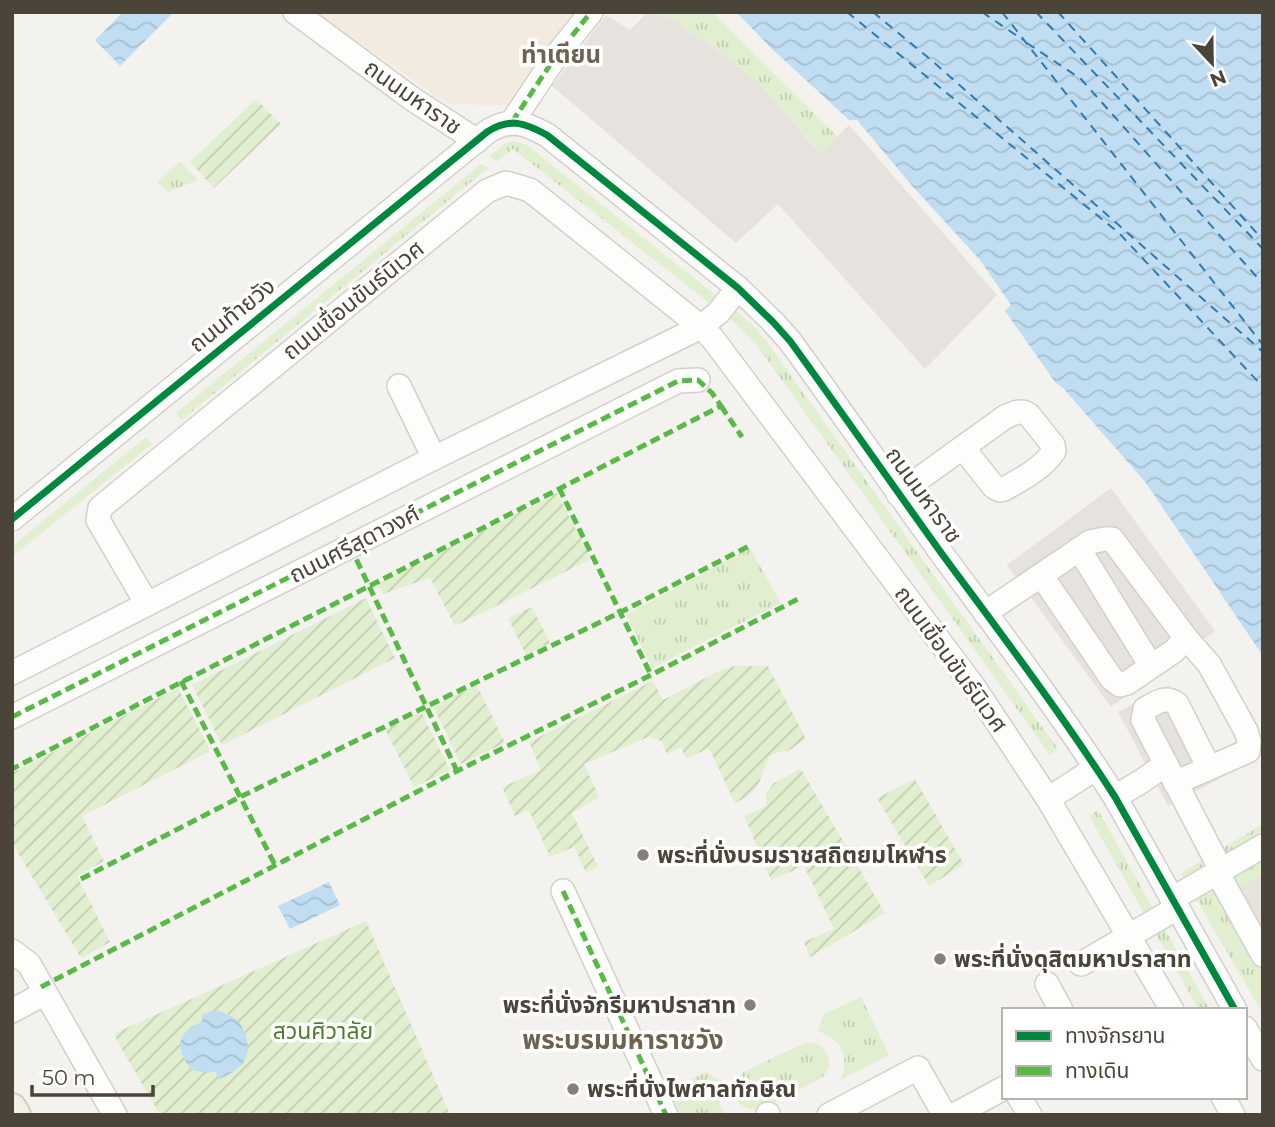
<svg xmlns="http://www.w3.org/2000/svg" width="1275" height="1127" viewBox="0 0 1275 1127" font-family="Montserrat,'Noto Sans Thai',sans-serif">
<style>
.commercial{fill:#f3ebdf}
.grass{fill:url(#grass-tufts)}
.garden{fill:url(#garden-furrows)}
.parking{fill:#e6e3df}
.water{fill:url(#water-waves)}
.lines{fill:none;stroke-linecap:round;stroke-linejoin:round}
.ferry{stroke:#2e7ab2;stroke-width:2;stroke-dasharray:9 7;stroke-linecap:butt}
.minor-casing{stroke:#d2d0cb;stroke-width:26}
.major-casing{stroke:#d6cebb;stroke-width:32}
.minor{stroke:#fdfdfc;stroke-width:23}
.major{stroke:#f2efe6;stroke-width:28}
.quiet{stroke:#58b947;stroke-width:5;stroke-dasharray:10 5;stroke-linecap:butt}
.cycleway-casing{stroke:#fff;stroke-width:11}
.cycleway{stroke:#00873e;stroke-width:7}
.poi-dot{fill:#868178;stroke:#fff;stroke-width:2.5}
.labels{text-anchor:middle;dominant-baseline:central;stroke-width:7;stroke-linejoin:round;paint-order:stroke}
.street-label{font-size:23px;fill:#4b4439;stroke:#fff}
.poi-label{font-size:23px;font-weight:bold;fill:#4b4439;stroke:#fff;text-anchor:start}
.park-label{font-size:23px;fill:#4a7f2a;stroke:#fff}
.neighbourhood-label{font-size:24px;font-weight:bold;fill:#6e6250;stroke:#fff}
.quarter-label{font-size:26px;font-weight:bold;fill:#6e6250;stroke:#fff}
</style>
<defs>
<pattern id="grass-tufts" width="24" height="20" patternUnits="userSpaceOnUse" patternTransform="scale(1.75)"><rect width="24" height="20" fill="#e1eecf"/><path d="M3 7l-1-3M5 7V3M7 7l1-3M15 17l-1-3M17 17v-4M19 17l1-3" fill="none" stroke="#c3cdb2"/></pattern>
<pattern id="garden-furrows" width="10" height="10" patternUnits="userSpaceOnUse" patternTransform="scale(1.75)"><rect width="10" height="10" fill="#e1eecf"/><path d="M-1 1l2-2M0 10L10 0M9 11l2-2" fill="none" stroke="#c3cdb2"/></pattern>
<pattern id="water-waves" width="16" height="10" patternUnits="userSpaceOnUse" patternTransform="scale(1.75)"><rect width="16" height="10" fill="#c0ddf1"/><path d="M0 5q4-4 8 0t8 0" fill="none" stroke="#a6bfcf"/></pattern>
</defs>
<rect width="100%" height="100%" fill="#f4f2ee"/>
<!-- commercial -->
<polygon class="commercial" points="316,12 600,12 517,106 447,104"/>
<!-- grass -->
<g class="grass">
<polygon points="648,12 712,12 837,136 821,153 760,84 711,46 667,16 646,14"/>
<polygon points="513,141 527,145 752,324 767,342 1058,749 1050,755 758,347 735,323 513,149 496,162 490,156 504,144"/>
<polygon points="180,161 198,180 168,192 157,182"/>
<polygon points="481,164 488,168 182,420 176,413"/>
<polygon points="146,437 152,444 12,557 12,546"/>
<polygon points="750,548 781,603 652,668 626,615"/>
<polygon points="1098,810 1210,1010 1199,1010 1089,816"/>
<polygon points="1263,824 1263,1014 1181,873"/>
<path d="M 861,997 L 889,1055 L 840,1080 C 851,1057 841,1039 818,1031 L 824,1014 Z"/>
<path d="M 807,1042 L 820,1045 C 831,1055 832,1067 822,1078 L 762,1108 C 738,1114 724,1089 743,1072 Z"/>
<path d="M 706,1072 L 720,1080 C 716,1093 718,1104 726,1115 L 681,1115 L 670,1090 Z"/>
</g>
<!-- garden -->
<g class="garden">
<polygon points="256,99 281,124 214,188 190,162"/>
<polygon points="557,493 591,559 455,626 430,578 383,594 377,584"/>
<polygon points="366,598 395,658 222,745 192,685"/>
<polygon points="532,607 550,643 526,655 508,618"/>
<path d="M 735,666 L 768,666 L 806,739 L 788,751 L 779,752 L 769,756 C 758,781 763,790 735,803 L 709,748 L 686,759 L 681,747 L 667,754 L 661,741 L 648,737 L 584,764 L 599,797 L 572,813 L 598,867 L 586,873 L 546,781 L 574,847 L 550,857 L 529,810 L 515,816 L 502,787 L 541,770 L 529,742 L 653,681 L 663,700 L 719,671 Z"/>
<polygon points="477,685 505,743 461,764 433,706"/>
<polygon points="178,688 209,748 209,752 82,816 104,861 77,876 110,942 81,958 12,843 12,773"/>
<polygon points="421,711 450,770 414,787 385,729"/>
<polygon points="801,769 885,913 810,957 804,942 834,929 804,866 771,880 744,816 766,806 766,794 774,783"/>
<polygon points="915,779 964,864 929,886 877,798"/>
<polygon points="366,921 450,1114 160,1115 116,1039 115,1033"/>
</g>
<!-- parking -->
<g class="parking">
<polygon points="646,14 667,16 711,46 760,84 820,153 849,125 997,295 925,369 778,204 736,243 552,86 606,15 630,30"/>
<polygon points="1111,488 1215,631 1111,707 1007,565"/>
<polygon points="1169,685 1219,779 1168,806 1118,712"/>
<polygon points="1263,875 1263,940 1234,891"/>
</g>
<!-- water -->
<g class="water">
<polygon points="123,12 171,12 172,14 120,66 95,40"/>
<polygon points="736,12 1263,12 1263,656 1146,483 1064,389 1055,382 1005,311 1011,305 980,260 914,188 857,120 849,120 771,48"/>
<polygon points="329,882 340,905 290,929 278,906"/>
<path d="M 211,1011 C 218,1011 226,1012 233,1017 C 246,1026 253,1049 243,1063 C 237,1071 228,1075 219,1079 L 215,1071 L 208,1073 L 192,1070 C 174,1049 176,1032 202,1022 L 202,1015 Z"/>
</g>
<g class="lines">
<!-- ferry -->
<g class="ferry">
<polyline points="847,12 1119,233 1263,387"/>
<polyline points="873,12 931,60 1263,352"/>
<polyline points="982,12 1023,40"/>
<polyline points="1002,12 1263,345"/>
<polyline points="1036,12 1263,249"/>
<polyline points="1058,12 1263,240"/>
<polyline points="1027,43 1081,79 1263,284"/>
</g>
<defs>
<g id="minor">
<polyline points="295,12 411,98 477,141"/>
<polyline points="512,122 556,56 591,12"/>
<polyline points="399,386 434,458"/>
<path d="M 898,494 L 1005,417 C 1014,413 1021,409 1029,415 L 1053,445 L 1054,451 C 1042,469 1022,479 1004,489 L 1000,490 L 994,487 L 963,448"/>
<path d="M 12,519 L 487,132 C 510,117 525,123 547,135 L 738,288 L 773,322 L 790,341 C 841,411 891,483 942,554 C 1001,634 1061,713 1115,797 L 1235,1010"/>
<polyline points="1079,549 1151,666"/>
<polyline points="147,604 98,520 100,508 487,191 506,183 530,190 701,327 713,339 974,687 1048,799 1172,1010"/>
<polyline points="985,613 1090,542 1105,539 1112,539 1186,638 1174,651 1127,683 1120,685 1112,679 1041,575"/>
<polyline points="12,673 434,458 701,327 719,312 738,288"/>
<polyline points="12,717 678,381 698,380"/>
<path d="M 1209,768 L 1177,704 C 1166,695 1156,703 1145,709 L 1143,720 L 1221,870"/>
<polyline points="1175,783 1248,751 1249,741 1246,731 1209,664 1186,638"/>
<polyline points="1115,797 1142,781 1166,764"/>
<polyline points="1048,799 1096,768"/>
<polyline points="1217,872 1263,955"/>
<polyline points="563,891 666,1115"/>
<polyline points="1172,899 1263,846"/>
<polyline points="12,951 29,964 115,1115"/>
<polyline points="1081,964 1177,908"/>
<polyline points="1047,984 1061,1010"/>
<polyline points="12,1011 45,993"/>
<polyline points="1245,1028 1263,1059"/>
<polyline points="1019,1097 1030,1115"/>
<polyline points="1223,1097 1233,1115"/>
<polyline points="768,1114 768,1115"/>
<polyline points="829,1115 918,1068 944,1114 949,1115"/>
<polyline points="952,1115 958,1113 1004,1088"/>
</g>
<polyline id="major" points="12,1108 16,1115"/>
</defs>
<!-- minor casing -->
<use href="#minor" class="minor-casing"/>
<!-- major casing -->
<use href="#major" class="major-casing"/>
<!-- minor -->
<use href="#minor" class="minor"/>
<!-- major -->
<use href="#major" class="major"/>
<!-- quiet -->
<g class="quiet">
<polyline points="512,122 556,56 591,12"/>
<polyline points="721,406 742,437"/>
<polyline points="559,488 651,675"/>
<polyline points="350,546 457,771"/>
<polyline points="181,681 275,865"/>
<polyline points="12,717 678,381 698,380 712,393 721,406 12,769"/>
<polyline points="81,879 240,797 621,612 749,546"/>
<polyline points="563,891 666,1115"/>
<polyline points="41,987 457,771 651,675 798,599"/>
</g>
<defs>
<path id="cycleway" d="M 12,519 L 487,132 C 510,117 525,123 547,135 L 738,288 L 773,322 L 790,341 C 841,411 891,483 942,554 C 1001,634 1061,713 1115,797 L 1235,1010"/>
</defs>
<!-- cycleway casing -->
<use href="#cycleway" class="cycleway-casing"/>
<!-- cycleway -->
<use href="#cycleway" class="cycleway"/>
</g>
<!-- markers -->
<g class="poi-dot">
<circle cx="643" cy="855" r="7"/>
<circle cx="940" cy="959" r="7"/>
<circle cx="750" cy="1005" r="7"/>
<circle cx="573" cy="1089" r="7"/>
</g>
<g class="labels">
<!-- street labels -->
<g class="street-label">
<text transform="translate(413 97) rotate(35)">ถนนมหาราช</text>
<text transform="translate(353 300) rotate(-39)">ถนนเขื่อนขันธ์นิเวศ</text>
<text transform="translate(232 315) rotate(-39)">ถนนท้ายวัง</text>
<text transform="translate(924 495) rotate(54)">ถนนมหาราช</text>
<text transform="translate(354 544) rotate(-27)">ถนนศรีสุดาวงศ์</text>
<text transform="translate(951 659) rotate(54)">ถนนเขื่อนขันธ์นิเวศ</text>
</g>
<!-- poi labels -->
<g class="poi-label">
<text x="657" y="855">พระที่นั่งบรมราชสถิตยมโหฬาร</text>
<text x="954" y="959">พระที่นั่งดุสิตมหาปราสาท</text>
<text x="736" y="1005" text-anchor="end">พระที่นั่งจักรีมหาปราสาท</text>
<text x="587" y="1089">พระที่นั่งไพศาลทักษิณ</text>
</g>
<!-- park labels -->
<g class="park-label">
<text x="323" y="1031">สวนศิวาลัย</text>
</g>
<!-- neighbourhood labels -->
<g class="neighbourhood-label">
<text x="561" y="54">ท่าเตียน</text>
</g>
<!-- quarter labels -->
<g class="quarter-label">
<text x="623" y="1040">พระบรมมหาราชวัง</text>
</g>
</g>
<!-- border -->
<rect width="1275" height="1127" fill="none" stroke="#4b4439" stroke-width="28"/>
<!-- legend -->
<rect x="1002" y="1008" width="245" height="91" fill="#ffffff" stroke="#b7b4b0" stroke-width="2"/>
<rect x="1016" y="1031" width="35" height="10" fill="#00873e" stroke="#b7b4b0" stroke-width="2"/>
<text x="1065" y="1043" font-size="21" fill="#4b4439">ทางจักรยาน</text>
<rect x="1016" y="1066" width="35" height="10" fill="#58b947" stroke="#b7b4b0" stroke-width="2"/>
<text x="1065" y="1078" font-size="21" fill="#4b4439">ทางเดิน</text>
<!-- north arrow -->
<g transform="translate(1212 63) rotate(158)" stroke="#ffffff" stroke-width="5" paint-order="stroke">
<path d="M0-5L12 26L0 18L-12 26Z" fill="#4b4439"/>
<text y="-10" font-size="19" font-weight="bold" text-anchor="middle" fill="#4b4439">N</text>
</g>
<!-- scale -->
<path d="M32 1085v10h121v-10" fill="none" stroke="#4b4439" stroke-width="3.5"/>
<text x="42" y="1085" font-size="21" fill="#4b4439" stroke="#ffffff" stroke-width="5" paint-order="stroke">50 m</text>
</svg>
